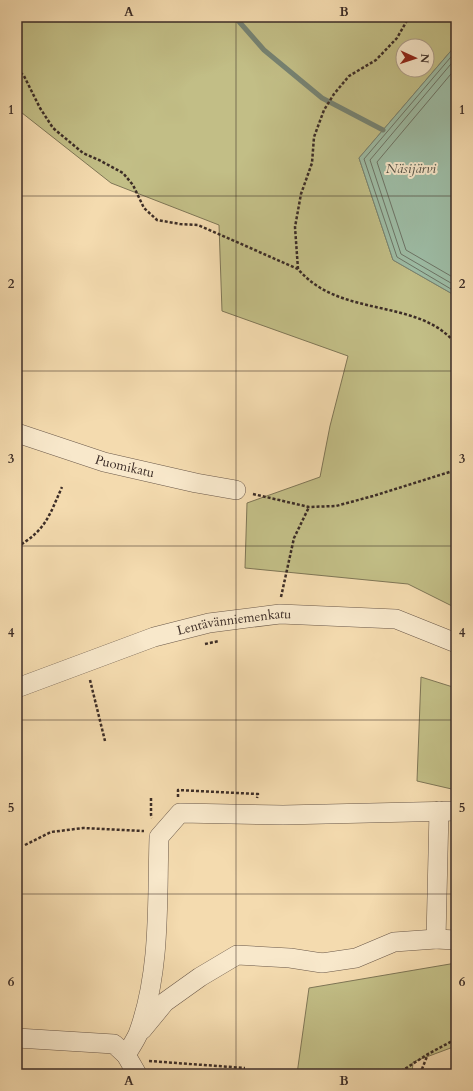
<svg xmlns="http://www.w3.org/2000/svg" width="473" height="1091" viewBox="0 0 473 1091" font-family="Cardo,serif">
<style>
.green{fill:#c2be86;stroke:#7f7656;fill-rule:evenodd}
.water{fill:#9dbca5;stroke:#768373}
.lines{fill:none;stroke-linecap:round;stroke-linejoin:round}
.shore{stroke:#6c7466;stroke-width:1}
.stream{stroke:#768373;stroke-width:5}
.minor-casing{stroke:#6a5849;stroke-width:20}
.path{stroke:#3c2d27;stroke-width:2.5;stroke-dasharray:3 2;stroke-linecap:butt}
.minor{stroke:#f8e8cb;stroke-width:19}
.grid{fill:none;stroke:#3c2d27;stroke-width:1;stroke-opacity:0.55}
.labels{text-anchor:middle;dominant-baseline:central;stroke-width:4;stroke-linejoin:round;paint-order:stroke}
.street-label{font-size:13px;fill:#3c2d27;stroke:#f8e8cb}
.water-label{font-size:14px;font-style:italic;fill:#545146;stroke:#f8e8cb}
.neatline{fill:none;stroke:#3c2d27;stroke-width:1.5}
.grid-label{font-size:13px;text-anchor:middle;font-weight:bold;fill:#3c2d27}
</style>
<rect width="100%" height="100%" fill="#f4dbaf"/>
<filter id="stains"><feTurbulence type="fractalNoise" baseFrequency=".005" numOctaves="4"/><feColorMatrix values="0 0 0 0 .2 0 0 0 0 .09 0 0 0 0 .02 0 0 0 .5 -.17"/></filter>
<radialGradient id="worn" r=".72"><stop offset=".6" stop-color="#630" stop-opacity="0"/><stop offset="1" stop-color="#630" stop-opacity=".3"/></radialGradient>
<!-- green -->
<g class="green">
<path d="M 17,17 L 456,17 L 456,45 L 359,158 L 393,260 L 456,296 L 456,608 L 408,584 L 245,568 L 247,503 L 320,477 L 330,426 L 348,356 L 222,311 L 219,225 L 111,183 L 17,109 ZM 403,46 L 427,46 L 427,70 L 403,70 Z"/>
<polygon points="421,677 456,688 456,790 417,781"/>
<polygon points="456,963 456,1046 413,1062 412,1074 297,1074 309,988"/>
</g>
<!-- water -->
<polygon class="water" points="456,45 456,296 393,260 359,158"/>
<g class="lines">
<!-- shore -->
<g class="shore">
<polyline points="456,51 364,159 397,257 456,292"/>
<polyline points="456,58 370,160 401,254 456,286"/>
<polyline points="456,68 377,162 406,250 456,279"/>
</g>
<!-- stream -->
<polyline class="stream" points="235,17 264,50 322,98 383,130"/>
<defs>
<g id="minor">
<path id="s1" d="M 17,433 L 104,462 L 196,483 L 236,490"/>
<path id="s2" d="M 17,688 L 154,637 L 209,623 L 280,614 L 396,619 L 456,643"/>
<polyline points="439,811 436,939 456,940"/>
<polyline points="142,1030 165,1002 200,977 237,955 290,958 322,963 356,958 394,942 436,939"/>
<polyline points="17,1038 114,1044 126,1055 137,1074"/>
<path d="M 126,1055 C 130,1048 135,1041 138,1034 C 161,972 157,902 159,837 L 180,813 L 283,815 L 456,811"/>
</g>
</defs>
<!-- minor casing -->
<use href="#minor" class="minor-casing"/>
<!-- path -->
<g class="path">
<path d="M 17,69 L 24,76 L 40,108 L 53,128 L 83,153 L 99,160 L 123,173 L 133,185 L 144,208 L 157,220 L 180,224 L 198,225 L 298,269 C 340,319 418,297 456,344"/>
<polyline points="298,269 295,227 301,194 312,163 314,137 324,110 334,94 349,76 376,60 397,38 409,17"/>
<polyline points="253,494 309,507 336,506 373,496 456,470"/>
<path d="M 17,547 C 46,530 49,516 62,487"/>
<polyline points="281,597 294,538 309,507"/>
<polyline points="205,644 219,641"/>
<polyline points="90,680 105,741"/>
<polyline points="178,797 178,790 258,794 257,798"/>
<polyline points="151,798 151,815 152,818"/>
<polyline points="25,845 51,832 83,828 144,831"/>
<polyline points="149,1061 245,1068"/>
<polyline points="397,1074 428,1054 456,1039"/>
<polyline points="420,1074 428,1054"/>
</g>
<!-- minor -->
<use href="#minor" class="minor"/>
</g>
<!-- grid -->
<path class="grid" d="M 236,17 L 236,1074M 17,196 L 456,196M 17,371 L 456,371M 17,546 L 456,546M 17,720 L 456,720M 17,894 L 456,894"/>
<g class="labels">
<!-- street labels -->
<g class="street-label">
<text stroke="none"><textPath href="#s1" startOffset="113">Puomikatu</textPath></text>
<text stroke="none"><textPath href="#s2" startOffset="228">Lentävänniemenkatu</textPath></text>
</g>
<!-- water labels -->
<g class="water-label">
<text x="411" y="168">Näsijärvi</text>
</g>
</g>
<!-- margin -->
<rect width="473" height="1091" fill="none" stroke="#f4dbaf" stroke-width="44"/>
<!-- north arrow -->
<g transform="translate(415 58) rotate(93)"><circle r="19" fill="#f8e8cb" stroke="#ad9d89"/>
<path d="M0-3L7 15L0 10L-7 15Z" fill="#8f2418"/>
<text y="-6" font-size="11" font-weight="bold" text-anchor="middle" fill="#3c2d27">N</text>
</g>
<rect x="22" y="22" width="429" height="1047" class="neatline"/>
<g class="grid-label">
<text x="129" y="16">A</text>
<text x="344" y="16">B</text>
<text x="11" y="114">1</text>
<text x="462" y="114">1</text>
<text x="11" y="288">2</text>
<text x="462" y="288">2</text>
<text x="11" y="463">3</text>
<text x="462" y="463">3</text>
<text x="11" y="637">4</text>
<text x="462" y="637">4</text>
<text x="11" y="812">5</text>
<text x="462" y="812">5</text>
<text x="11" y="986">6</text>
<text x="462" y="986">6</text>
<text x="129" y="1085">A</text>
<text x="344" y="1085">B</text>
</g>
<rect width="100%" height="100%" filter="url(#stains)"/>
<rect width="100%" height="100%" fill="url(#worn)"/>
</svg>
